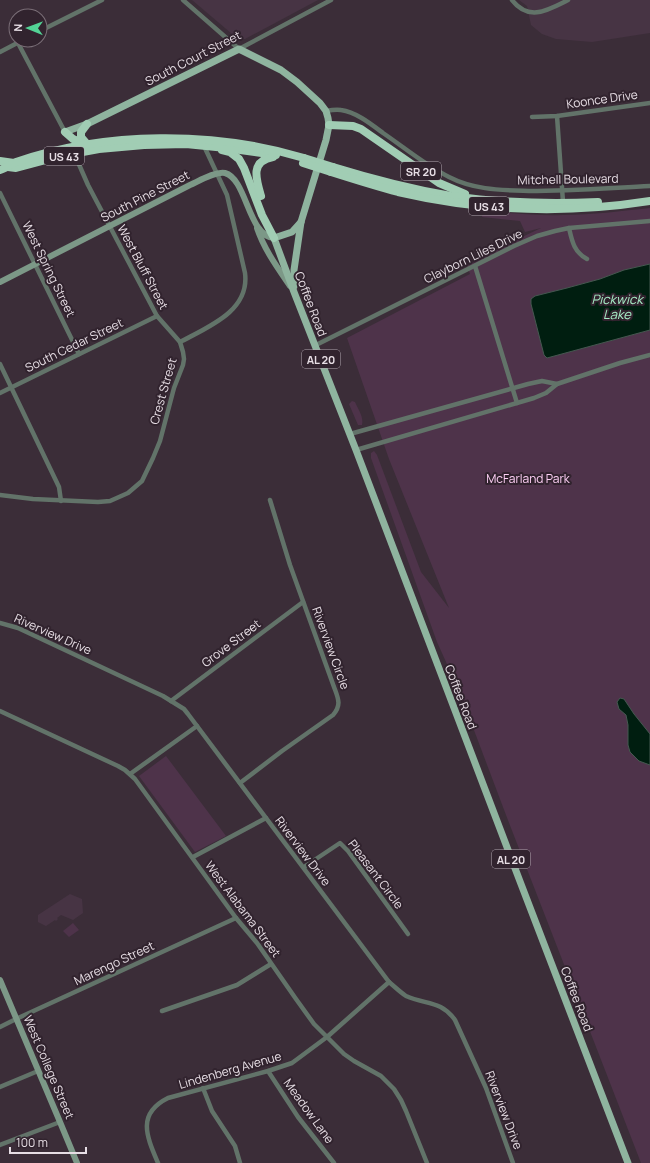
<svg xmlns="http://www.w3.org/2000/svg" width="650" height="1163" viewBox="0 0 650 1163" font-family="Manrope,sans-serif">
<style>
.built{fill:#473444}
.green{fill:#4e334a}
.water{fill:#001e10;stroke:#455850}
.lines{fill:none;stroke-linecap:round;stroke-linejoin:round}
.street{stroke:#627369;stroke-width:4.5}
.secondary{stroke:#7c9887;stroke-width:6}
.primary{stroke:#8fb49f;stroke-width:7}
.highway{stroke:#a1cdb4;stroke-width:8}
.highway-bridge{stroke:#a1cdb4;stroke-width:8}
.labels{text-anchor:middle;dominant-baseline:central;stroke-width:4;stroke-linejoin:round;paint-order:stroke}
.shield{fill:#31232e;stroke:#b0a6ae;stroke-width:1}
.shield-label{font-size:11px;font-weight:bold;fill:#e7dee5}
.street-label{font-size:12px;fill:#e7dee5;stroke:#31232e}
.park-label{font-size:12px;fill:#fdcff5;stroke:#31232e}
.water-label{font-size:13px;font-style:italic;fill:#a6ecc5;stroke:#31232e}
</style>
<rect width="100%" height="100%" fill="#3b2d38"/>
<!-- built -->
<g class="built">
<polygon points="192,0 318,0 245,39 238,39"/>
<polygon points="519,0 650,0 650,33 592,42 556,39 542,34 531,25 527,6"/>
<polygon points="70,894 82,899 83,913 73,920 61,915 57,918 58,919 56,921 55,920 46,926 38,922 38,915"/>
</g>
<!-- green -->
<g class="green">
<path d="M 650,208 L 650,264 L 624,270 L 600,279 L 567,288 L 535,296 L 588,347 L 650,330 L 650,1163 L 641,1163 L 605,1070 L 506,815 L 460,693 L 437,642 L 371,458 L 371,453 L 374,451 L 377,455 L 421,572 L 449,608 L 389,459 L 347,338 L 470,274 L 467,266 L 520,238 L 541,228 L 525,232 L 520,221 L 482,217 L 483,211 C 510,213 537,216 563,215 C 592,215 621,211 650,208 Z"/>
<path d="M 352,401 L 355,402 C 358,409 364,417 362,425 L 358,425 L 349,404 Z"/>
<polygon points="166,756 226,836 195,852 139,776"/>
<polygon points="73,923 79,930 69,937 63,931"/>
</g>
<!-- water -->
<g class="water">
<polygon points="650,264 650,330 547,358 544,355 531,304 531,299 535,296 567,288 600,279 624,270"/>
<polygon points="620,698 624,699 634,714 650,734 650,765 639,761 630,752 628,745 628,725 626,715 619,709 617,702"/>
</g>
<g class="lines">
<!-- street -->
<g class="street">
<polyline points="183,0 239,49 331,0"/>
<path d="M 512,0 C 529,22 548,10 568,0"/>
<polyline points="40,31 102,0"/>
<polyline points="18,43 65,132"/>
<polyline points="0,52 23,40"/>
<path d="M 326,111 C 331,110 336,109 341,110 C 356,112 371,124 383,133 C 405,148 425,165 449,177 C 474,190 501,190 529,191 C 569,191 609,188 650,186"/>
<polyline points="557,116 563,202"/>
<polyline points="532,117 557,116 650,103"/>
<polyline points="0,193 79,354"/>
<path d="M 569,228 C 572,241 574,252 587,259"/>
<polyline points="475,266 517,403"/>
<path d="M 180,342 C 208,327 250,311 245,273 L 227,195 L 204,146"/>
<polyline points="316,345 514,246 537,236 555,231 569,228 650,221"/>
<polyline points="0,364 59,487 61,501"/>
<polyline points="0,393 157,316"/>
<polyline points="350,434 528,384 542,381 557,384"/>
<polyline points="356,450 534,398 546,393 557,384 620,363 650,355"/>
<polyline points="0,495 33,499 98,502 110,501 128,493 142,481 153,458 160,441 174,388 183,365 184,359 183,352 180,342 157,316 88,185 74,153"/>
<path d="M 0,623 L 18,628 L 163,696 L 184,709 L 188,714 L 389,982 C 395,987 400,992 406,996 C 426,1005 441,1000 455,1020 L 486,1088 L 513,1163"/>
<polyline points="171,701 303,602"/>
<polyline points="0,711 118,766 125,770 135,779 236,918 257,943 296,999 314,1024 344,1054 354,1061 381,1076 394,1089 401,1100 406,1111 427,1163"/>
<polyline points="130,774 197,726"/>
<path d="M 240,783 L 282,751 L 333,715 C 342,705 338,698 334,687 L 290,565 L 270,500"/>
<polyline points="193,857 266,818"/>
<polyline points="304,867 340,843 348,851 408,934"/>
<polyline points="162,1011 237,985 271,964"/>
<polyline points="0,1027 16,1019 236,918"/>
<polyline points="268,1071 298,1117 334,1163"/>
<polyline points="0,1087 38,1071"/>
<polyline points="203,1088 212,1111 235,1146 240,1163"/>
<polyline points="0,1145 60,1122"/>
<path d="M 158,1163 C 147,1137 136,1114 168,1098 L 268,1071 L 292,1063 L 327,1037 L 389,982"/>
</g>
<!-- secondary -->
<g class="secondary">
<path d="M 257,228 C 264,249 277,267 290,286"/>
<path d="M 0,282 L 190,185 C 199,181 216,171 225,173 C 247,179 248,236 274,238"/>
<polyline points="0,980 60,1122 77,1163"/>
</g>
<!-- primary -->
<g class="primary">
<polyline points="65,132 87,124 239,49 281,70 297,82 320,103 326,111 328,118 329,125 326,140 301,222 294,270 294,286"/>
<polyline points="301,222 292,232 274,238 294,292 356,450 521,884 628,1163"/>
</g>
<!-- highway -->
<g class="highway">
<polyline points="87,124 81,132 81,137 87,144"/>
<polyline points="329,125 353,126 361,129 439,183 465,194"/>
<polyline points="65,132 73,139 88,145"/>
<polyline points="222,150 230,152 239,159 244,168 262,215 274,238"/>
<polyline points="0,161 14,163"/>
<polyline points="8,167 16,168 61,156 99,149 144,145 186,144 226,148 276,155"/>
<path d="M 333,167 C 372,179 411,189 451,196 C 500,203 549,204 598,202"/>
<path d="M 0,170 C 6,168 11,164 16,162 C 106,131 214,131 304,158"/>
<path d="M 331,172 C 353,179 375,186 398,192 C 480,211 567,214 650,201"/>
<path d="M 261,196 C 256,179 250,161 273,157"/>
</g>
<!-- highway-bridge -->
<g class="highway-bridge">
<polyline points="304,158 333,167"/>
<polyline points="303,163 331,172"/>
</g>
</g>
<g class="labels">
<!-- shield labels -->
<g class="shield">
<rect x="44" y="147" width="40" height="18" rx="3"/>
<rect x="401" y="162" width="40" height="18" rx="3"/>
<rect x="469" y="197" width="40" height="18" rx="3"/>
<rect x="302" y="350" width="38" height="18" rx="3"/>
<rect x="492" y="850" width="38" height="18" rx="3"/>
</g>
<g class="shield-label">
<text x="64" y="156">US 43</text>
<text x="421" y="171">SR 20</text>
<text x="489" y="206">US 43</text>
<text x="321" y="359">AL 20</text>
<text x="511" y="859">AL 20</text>
</g>
<!-- street labels -->
<g class="street-label">
<text transform="translate(193 58) rotate(-27)">South Court Street</text>
<text transform="translate(602 99) rotate(-8)">Koonce Drive</text>
<text transform="translate(568 179) rotate(-1)">Mitchell Boulevard</text>
<text transform="translate(145 196) rotate(-27)">South Pine Street</text>
<text transform="translate(473 256) rotate(-26)">Clayborn Liles Drive</text>
<text transform="translate(143 267) rotate(62)">West Bluff Street</text>
<text transform="translate(49 269) rotate(64)">West Spring Street</text>
<text transform="translate(311 304) rotate(69)">Coffee Road</text>
<text transform="translate(74 345) rotate(-26)">South Cedar Street</text>
<text transform="translate(163 391) rotate(-74)">Crest Street</text>
<text transform="translate(53 634) rotate(24)">Riverview Drive</text>
<text transform="translate(231 643) rotate(-37)">Grove Street</text>
<text transform="translate(331 648) rotate(70)">Riverview Circle</text>
<text transform="translate(461 697) rotate(69)">Coffee Road</text>
<text transform="translate(303 851) rotate(53)">Riverview Drive</text>
<text transform="translate(376 874) rotate(53)">Pleasant Circle</text>
<text transform="translate(243 909) rotate(53)">West Alabama Street</text>
<text transform="translate(114 963) rotate(-25)">Marengo Street</text>
<text transform="translate(577 999) rotate(69)">Coffee Road</text>
<text transform="translate(49 1067) rotate(67)">West College Street</text>
<text transform="translate(230 1070) rotate(-16)">Lindenberg Avenue</text>
<text transform="translate(504 1110) rotate(69)">Riverview Drive</text>
<text transform="translate(309 1111) rotate(54)">Meadow Lane</text>
</g>
<!-- park labels -->
<g class="park-label">
<text x="528" y="478">McFarland Park</text>
</g>
<!-- water labels -->
<g class="water-label">
<text x="617" y="299">Pickwick<tspan x="617" dy="15">Lake</tspan></text>
</g>
</g>
<!-- north arrow -->
<g transform="translate(28 28) rotate(271)"><circle r="19" fill="#31232e" stroke="#7a6e77"/>
<path d="M0-3L7 15L0 10L-7 15Z" fill="#53d396"/>
<text y="-6" font-size="11" font-weight="bold" text-anchor="middle" fill="#e7dee5">N</text>
</g>
<!-- scale -->
<path d="M10 1147v6h76v-6" fill="none" stroke="#e7dee5" stroke-width="2"/>
<text x="16" y="1147" font-size="12" fill="#e7dee5" stroke="#31232e" stroke-width="3" paint-order="stroke">100 m</text>
</svg>
